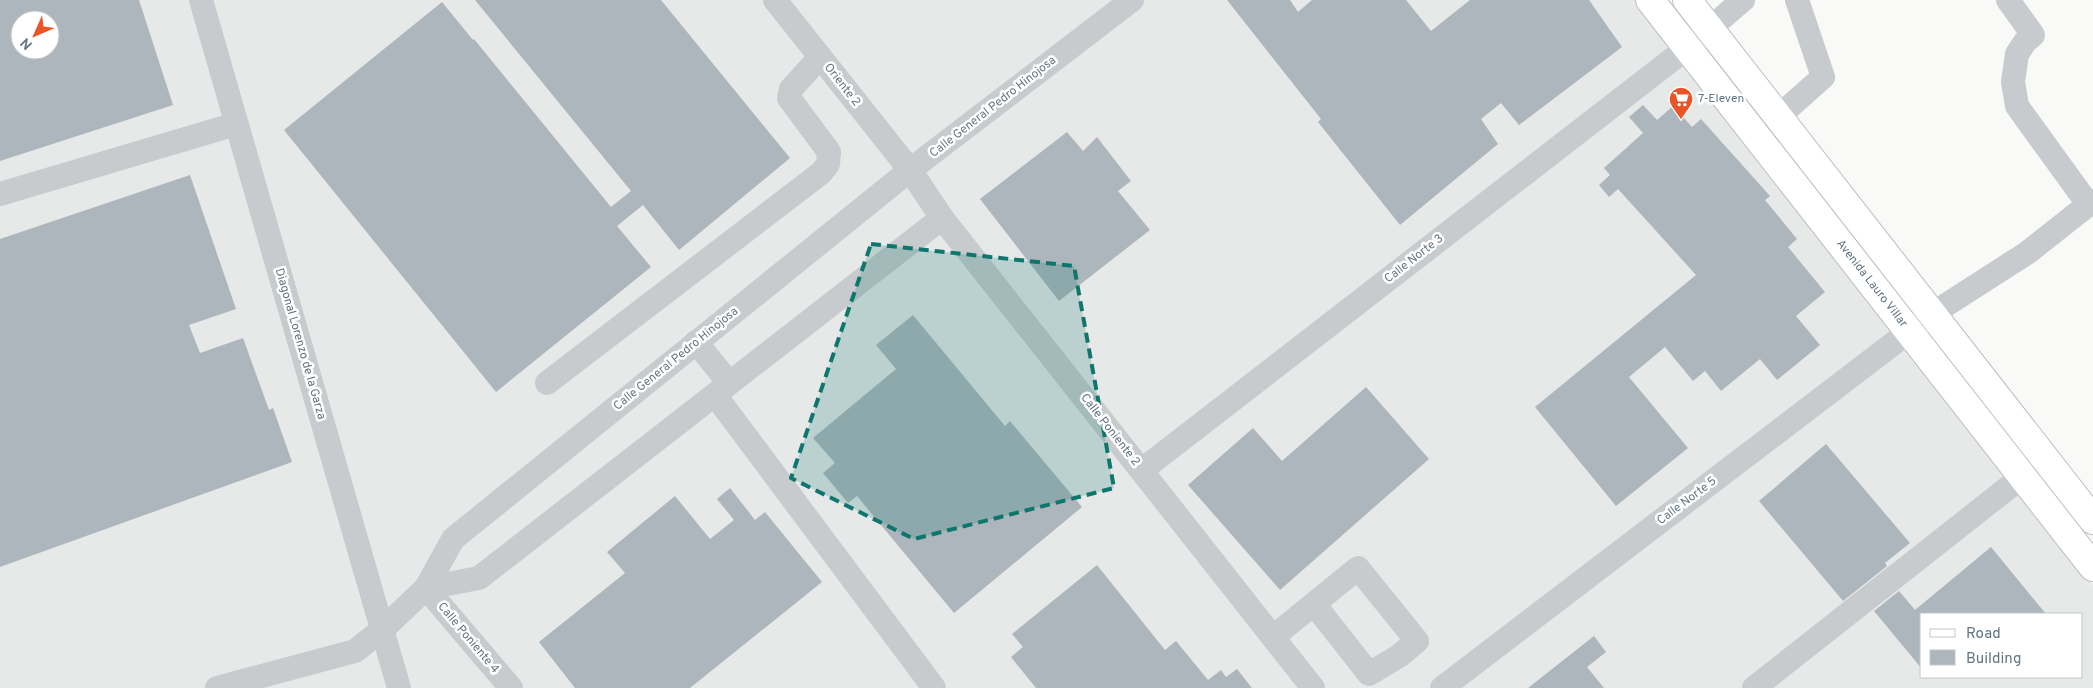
<svg xmlns="http://www.w3.org/2000/svg" width="2093" height="688" viewBox="0 0 2093 688" font-family="Overpass,sans-serif">
<style>
.built{fill:#e7e8e8;fill-rule:evenodd}
.building{fill:#adb6bc;fill-rule:evenodd}
.lines{fill:none;stroke-linecap:round;stroke-linejoin:round}
.major-casing{stroke:#babec2;stroke-width:30}
.minor{stroke:#c7cbce;stroke-width:24}
.major{stroke:#fff;stroke-width:28}
.marked{fill:#0f766e;fill-opacity:0.2;stroke:#0f766e;stroke-width:4;stroke-dasharray:10 6;stroke-linejoin:round}
.labels{text-anchor:middle;dominant-baseline:central;stroke-width:5;stroke-linejoin:round;paint-order:stroke}
.street-label{font-size:12px;fill:#637583;stroke:#fff}
.poi-label{font-size:12px;fill:#637583;stroke:#fff;text-anchor:start}
</style>
<rect width="100%" height="100%" fill="#f9f9f7"/>
<!-- built -->
<path class="built" d="M 0,0 L 1643,0 L 2093,585 L 2093,688 L 0,688 ZM 20,20 L 50,20 L 50,50 L 20,50 ZM 1922,614 L 2082,614 L 2082,677 L 1922,677 Z"/>
<!-- building -->
<g class="building">
<path d="M 0,0 L 139,0 L 173,105 L 0,161 ZM 20,20 L 50,20 L 50,50 L 20,50 Z"/>
<polygon points="475,0 661,0 790,158 679,250 643,205 617,226 651,267 496,392 284,130 442,2 473,40 474,39 611,207 631,191"/>
<polygon points="1227,0 1290,0 1298,12 1312,0 1406,0 1431,31 1470,0 1589,0 1622,47 1519,125 1501,103 1481,119 1498,144 1400,225 1318,122 1321,119"/>
<polygon points="1643,105 1657,120 1673,106 1692,127 1701,119 1770,196 1765,200 1797,239 1788,247 1825,292 1796,316 1820,345 1777,380 1760,359 1721,391 1705,371 1693,381 1665,347 1629,377 1688,448 1616,506 1535,407 1696,275 1618,189 1609,197 1599,185 1610,175 1604,168 1643,133 1629,117"/>
<polygon points="1067,132 1083,151 1097,137 1131,181 1118,191 1150,230 1059,301 980,199"/>
<polygon points="190,175 236,309 189,325 200,353 243,338 269,410 273,408 292,462 0,567 0,239"/>
<polygon points="913,315 1005,426 1010,421 1082,507 954,613 857,496 848,503 823,473 835,463 813,438 896,369 876,345"/>
<polygon points="1366,387 1429,459 1280,590 1188,485 1253,428 1282,461"/>
<polygon points="1826,444 1910,543 1885,563 1887,566 1843,601 1759,501"/>
<polygon points="730,488 755,520 765,512 822,582 690,688 575,688 539,642 625,573 607,552 675,496 710,539 734,520 717,499"/>
<polygon points="1991,547 2046,614 1922,614 1922,669 1874,611 1899,591 1915,610"/>
<polygon points="1097,565 1165,650 1176,641 1208,680 1221,670 1226,677 1237,669 1252,688 1036,688 1011,657 1023,647 1012,634"/>
<polygon points="1594,636 1606,652 1587,667 1604,688 1528,688"/>
</g>
<g class="lines">
<defs>
<g id="major">
<path id="s1" d="M 1650,0 L 2093,567"/>
<polyline points="1687,0 2093,520"/>
</g>
</defs>
<!-- major casing -->
<use href="#major" class="major-casing"/>
<!-- minor -->
<g class="minor">
<polyline points="201,0 399,688"/>
<polyline points="775,0 910,170 942,218 1313,688"/>
<polyline points="2008,0 2033,35 2025,42 2017,54 2013,82 2017,106 2088,204"/>
<polyline points="1778,117 1823,77 1797,0"/>
<polyline points="0,194 236,124"/>
<polyline points="696,342 729,383"/>
<polyline points="547,383 821,173 828,164 829,152 789,98 791,89 820,57"/>
<polyline points="715,395 934,688"/>
<polyline points="1142,470 1687,48 1743,0"/>
<polyline points="426,588 479,578 942,218"/>
<polyline points="426,588 511,688"/>
<polyline points="1273,637 1358,568 1417,641 1399,656 1369,674 1314,604"/>
<polyline points="217,688 355,651 383,629 426,588 453,539 910,170 1132,0"/>
<polyline points="1442,688 1932,314 2027,253 2093,201"/>
<polyline points="1754,688 2023,476"/>
</g>
<!-- major -->
<use href="#major" class="major"/>
</g>
<!-- marked area -->
<path class="marked" d="M 871,244 L 1074,266 L 1114,488 L 914,539 L 791,478 Z"/>
<!-- icons -->
<defs>
<symbol id="supermarket-pin" viewBox="-11 -11 22 30"><path d="M0 17L-7.5 6A9.5 9.5 0 1 1 7.5 6Z" fill="#eb5425" stroke="#fff"/><path d="M-6-5.5h2.5l.6 2H6L4.5 2H-2.5L-4.4-4H-6ZM-1.5 3.2a1.3 1.3 0 1 0 .1 0ZM3 3.2a1.3 1.3 0 1 0 .1 0Z" fill="#fff"/></symbol>
</defs>
<g fill-rule="evenodd">
<use href="#supermarket-pin" x="1667" y="85" width="28" height="38"/>
</g>
<g class="labels">
<!-- street labels -->
<g class="street-label">
<text transform="translate(842 85) rotate(52)">Oriente 2</text>
<text transform="translate(993 107) rotate(-38)">Calle General Pedro Hinojosa</text>
<text transform="translate(1414 259) rotate(-38)">Calle Norte 3</text>
<text stroke="none"><textPath href="#s1" startOffset="360">Avenida Lauro Villar</textPath></text>
<text transform="translate(300 344) rotate(74)">Diagonal Lorenzo de la Garza</text>
<text transform="translate(676 359) rotate(-39)">Calle General Pedro Hinojosa</text>
<text transform="translate(1110 430) rotate(52)">Calle Poniente 2</text>
<text transform="translate(1687 501) rotate(-37)">Calle Norte 5</text>
<text transform="translate(468 638) rotate(50)">Calle Poniente 4</text>
</g>
<!-- poi labels -->
<g class="poi-label">
<text x="1698" y="99">7-Eleven</text>
</g>
</g>
<!-- legend -->
<rect x="1920" y="613" width="162" height="65" fill="#ffffff" stroke="#c1c8cd"/>
<rect x="1930" y="629" width="25" height="8" fill="#ffffff" stroke="#c1c8cd"/>
<text x="1966" y="638" font-size="15" fill="#637583">Road</text>
<rect x="1930" y="650" width="25" height="15" fill="#adb6bc" stroke="#c1c8cd"/>
<text x="1966" y="663" font-size="15" fill="#637583">Building</text>
<!-- north arrow -->
<g transform="translate(35 35) rotate(225)"><circle r="24" fill="#ffffff" stroke="#c1c8cd"/>
<path d="M0-4L9 19L0 12L-9 19Z" fill="#eb5425"/>
<text y="-8" font-size="14" font-weight="bold" text-anchor="middle" fill="#637583">N</text>
</g>
</svg>
